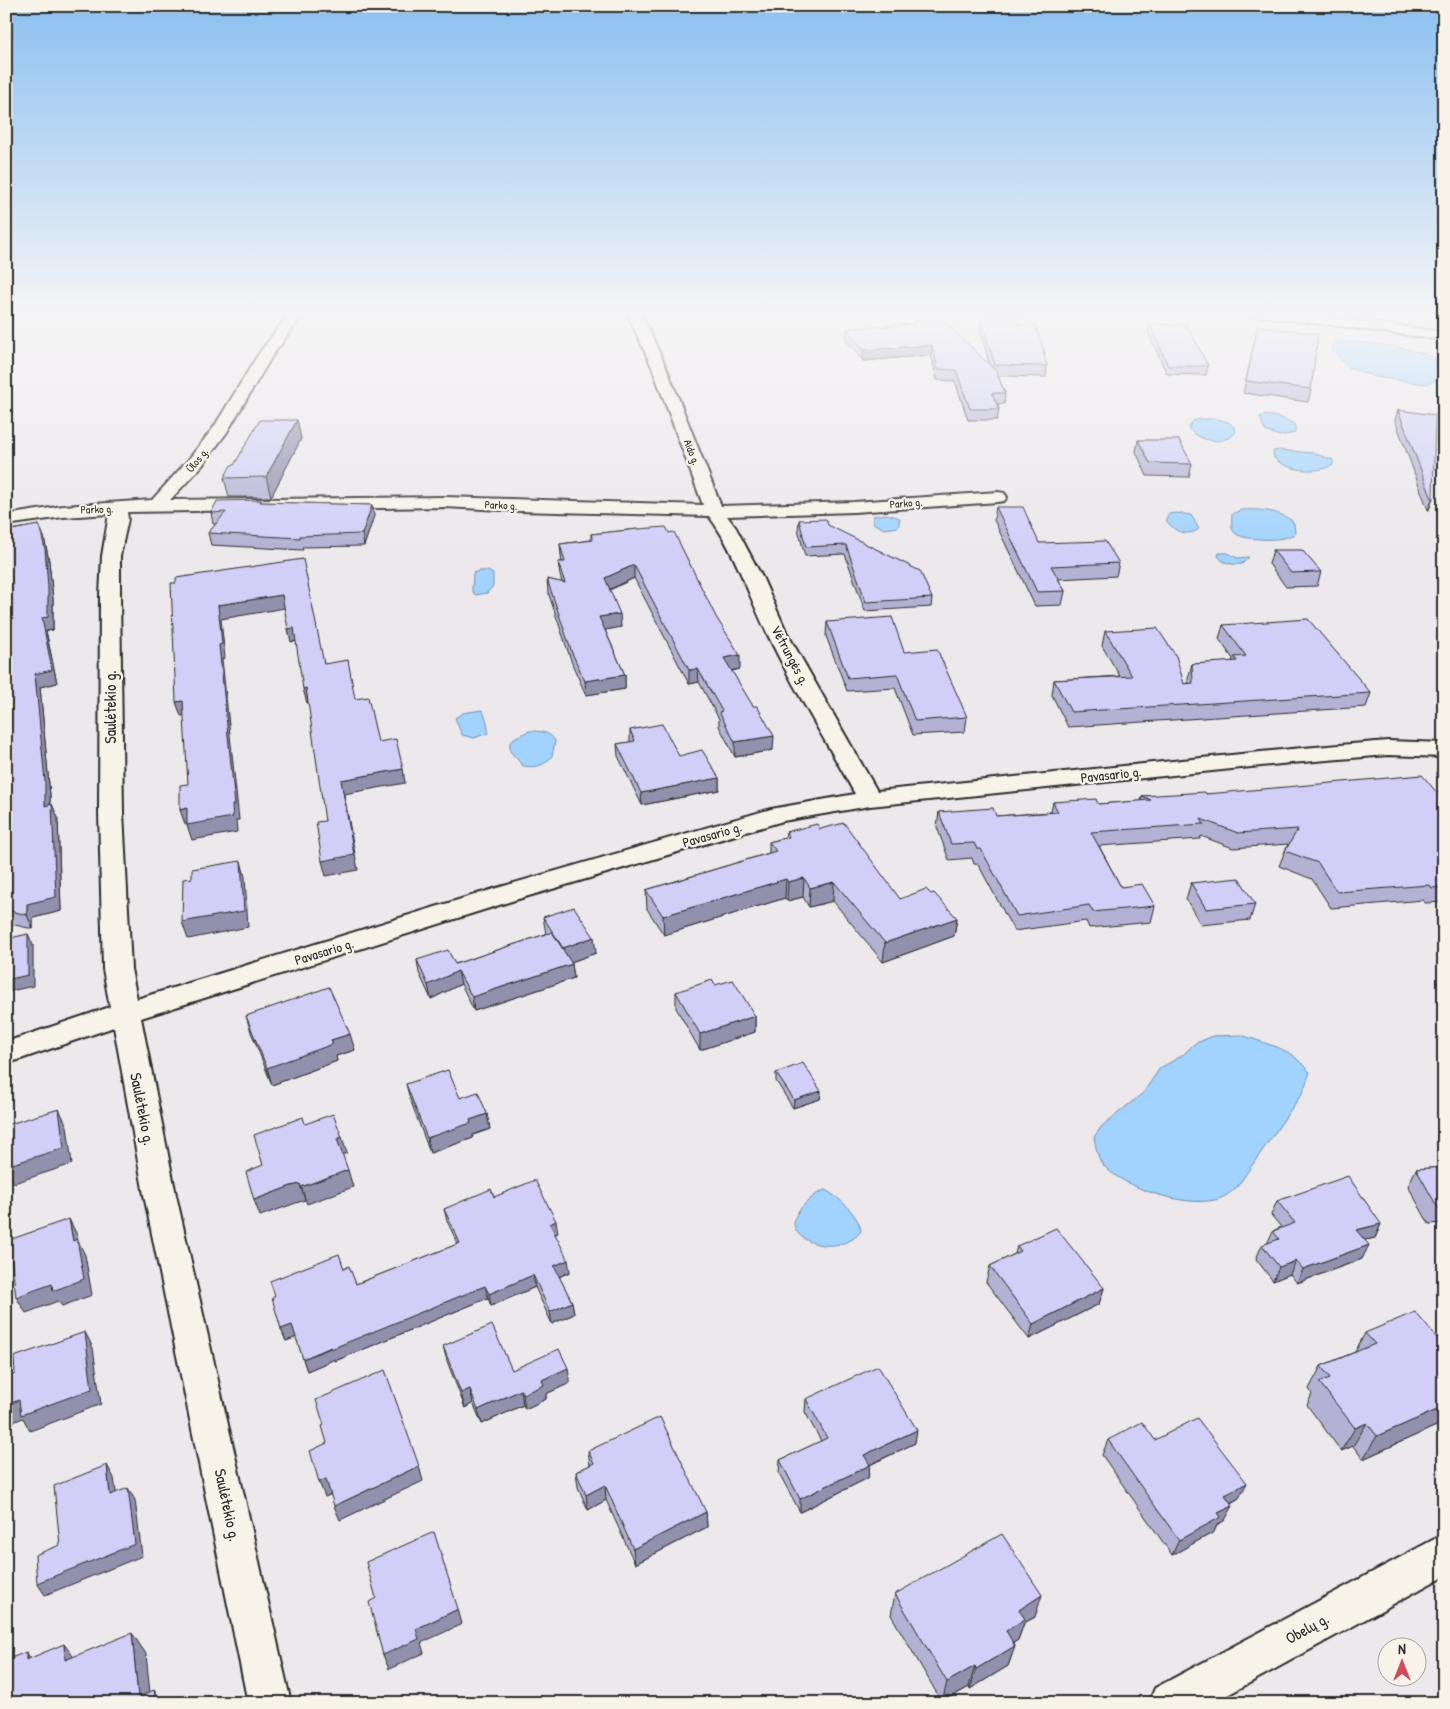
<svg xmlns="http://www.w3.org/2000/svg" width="1450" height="1709" viewBox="0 0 1450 1709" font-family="'Patrick Hand',sans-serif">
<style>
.water{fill:#a1d3fe;stroke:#7290aa}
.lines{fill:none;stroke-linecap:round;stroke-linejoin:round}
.street-casing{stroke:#2b2b2b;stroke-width:4}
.street{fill:#f7f3e8;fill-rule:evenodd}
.wall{fill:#b4b2d4;stroke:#2b2b2b}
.shaded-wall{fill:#9291ad;stroke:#2b2b2b}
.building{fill:#d1cff7;stroke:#2b2b2b}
.labels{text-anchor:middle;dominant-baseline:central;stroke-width:4.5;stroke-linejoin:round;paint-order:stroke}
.far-street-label{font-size:11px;fill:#2b2b2b;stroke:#f7f3e8}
.street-label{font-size:14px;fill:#2b2b2b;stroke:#f7f3e8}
.near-street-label{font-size:16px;fill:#2b2b2b;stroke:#f7f3e8}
</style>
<rect width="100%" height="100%" fill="#ece8ec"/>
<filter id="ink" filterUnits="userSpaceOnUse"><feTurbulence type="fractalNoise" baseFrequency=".02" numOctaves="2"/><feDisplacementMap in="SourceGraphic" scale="10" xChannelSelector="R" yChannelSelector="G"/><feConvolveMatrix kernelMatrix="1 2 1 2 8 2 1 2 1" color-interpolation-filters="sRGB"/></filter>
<g filter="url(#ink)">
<!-- water -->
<g class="water">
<path d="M 1337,341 C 1365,342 1423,347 1444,364 L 1444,376 L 1427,384 L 1375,377 L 1348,367 L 1331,349 L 1333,342 Z"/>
<path d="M 1263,415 C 1275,416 1285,418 1295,425 L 1295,433 L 1280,436 L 1265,431 L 1260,417 Z"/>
<path d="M 1199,419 C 1212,419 1232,417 1236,432 C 1224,446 1200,442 1188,428 L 1193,421 Z"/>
<path d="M 1279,450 L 1313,453 L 1333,460 L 1333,465 C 1317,474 1287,471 1274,458 L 1273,451 Z"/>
<path d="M 1241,510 C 1258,509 1281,510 1294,523 L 1295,533 C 1289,542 1243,541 1235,533 C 1230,528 1232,520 1232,514 Z"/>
<path d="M 1176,513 L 1191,515 L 1199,529 C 1187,538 1173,531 1166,520 L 1169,514 Z"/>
<polygon points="886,514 900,518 898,527 884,529 873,523 873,516"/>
<path d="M 1219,553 L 1228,553 L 1237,558 L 1249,557 L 1242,564 C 1232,565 1224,564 1218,556 Z"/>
<polygon points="479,571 488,571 493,574 493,586 487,593 475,595 472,590 473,573"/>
<path d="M 482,710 C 485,713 489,728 488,733 L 474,738 L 462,735 L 455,718 L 463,713 Z"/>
<path d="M 529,731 C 539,731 549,731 555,741 L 552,756 C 545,766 535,768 523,766 L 510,751 L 510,743 L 514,738 Z"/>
<path d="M 1241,1035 L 1277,1047 L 1293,1055 L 1310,1072 L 1303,1092 L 1237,1187 C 1232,1191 1227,1196 1221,1198 C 1192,1210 1125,1189 1104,1166 C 1097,1159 1096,1146 1094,1137 L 1102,1126 L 1143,1093 L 1160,1068 L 1183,1055 L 1194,1044 L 1213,1036 Z"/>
<path d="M 825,1190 C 839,1197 859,1215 861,1231 C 839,1262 766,1238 806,1203 C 811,1198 818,1192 825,1190 Z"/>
</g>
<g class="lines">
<defs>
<g id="street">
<path d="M 291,311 L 305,311 L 272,356 L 227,432 L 201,467 L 170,500 L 445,497 L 703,505 L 652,367 L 626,311 L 640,311 L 666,367 L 721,506 L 854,502 L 998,492 L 1004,493 L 1007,497 L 1004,501 L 998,502 L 854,512 L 727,516 L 736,528 L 763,579 L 787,633 L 877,791 L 1291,749 L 1388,741 L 1444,743 L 1444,757 L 1388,755 L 1291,763 L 870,806 L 783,821 L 515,900 L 141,1018 L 176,1195 L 291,1703 L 248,1703 L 144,1195 L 114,1027 L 6,1064 L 6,1042 L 110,1007 L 103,969 L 99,812 L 100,595 L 102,556 L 109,514 L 63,517 L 6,525 L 6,515 L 63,506 L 152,500 L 189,459 L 214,427 L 258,355 ZM 445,507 L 519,511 L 709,516 C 735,551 748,594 767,633 C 793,688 826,741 855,794 L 771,809 L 497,888 L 137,999 L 131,969 L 123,812 L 120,595 L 120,556 L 128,519 L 127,512 Z"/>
<path d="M 980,311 L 1034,311 C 1028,317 986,317 980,311 Z"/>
<polygon points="1245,311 1283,311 1444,332 1444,340 1252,315"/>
<polygon points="1444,1534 1444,1576 1213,1703 1149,1703 1155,1688"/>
</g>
</defs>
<!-- street casing -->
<use href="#street" class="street-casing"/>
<!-- street -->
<use href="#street" class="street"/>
</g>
<!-- wall -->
<g class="wall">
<polygon points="981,319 1019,325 1045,352 1044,357 1047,366 1046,377 998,376 1005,393 1004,404 997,404 999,409 997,420 968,420 955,381 937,380 931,355 863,361 846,340 847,329 914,324 914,321 990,366 980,330"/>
<polygon points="1150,324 1208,366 1206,375 1167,374 1148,333"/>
<polygon points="1258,326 1311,389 1308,402 1243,393"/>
<polygon points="1398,410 1433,498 1429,510 1428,510 1395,420"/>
<polygon points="297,420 301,439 271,497 229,497 224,478 234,465"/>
<polygon points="1138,440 1192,464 1189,477 1147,476 1136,452"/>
<polygon points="261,500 261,502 372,505 374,516 364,546 302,547 303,550 211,545 208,533 216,524 213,524 211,513"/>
<polygon points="996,507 1039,543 1119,563 1116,576 1058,579 1065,591 1062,605 1035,606 994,520"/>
<polygon points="799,520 828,525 932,598 931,607 865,611 845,554 805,556 798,529"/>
<polygon points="39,525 44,537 49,561 53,599 53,630 46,631 57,683 40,687 50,796 50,805 58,818 61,911 33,918 33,929 6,923 6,531"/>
<polygon points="638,529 740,669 732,671 773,750 735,757 719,726 719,719 699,682 689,684 634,578 610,590 621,627 605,630 625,675 625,689 586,695 573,666 548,592 547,579 562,583 560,575 558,562 562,562 561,556 560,544 591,540 591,534"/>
<polygon points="1273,550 1321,572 1317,586 1286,587 1269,564"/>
<polygon points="827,622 904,652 967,717 965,732 913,735 895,688 847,691 826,636"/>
<polygon points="1223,625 1371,693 1366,707 1068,727 1052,695 1054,680 1120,676 1102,646 1105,631 1184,684 1188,684 1188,679 1192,664 1232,662 1233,659 1219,639"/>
<polygon points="630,730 719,778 719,790 642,805 618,756 617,744 630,742"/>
<polygon points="1206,794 1444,801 1444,902 1425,903 1423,900 1331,908 1312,879 1279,866 1285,851 1288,844 1233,848 1201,836 1200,839 1099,846 1121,887 1155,906 1151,922 1089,928 1086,921 1014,931 978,864 974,864 972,858 949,860 937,827 939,812 996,816 1051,812 1053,802 1098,804 1141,801 1142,796"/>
<polygon points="820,829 900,899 931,894 957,918 954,936 883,962 833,901 809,907 803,897 787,901 785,898 664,935 647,909 646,890 769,853 769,842 785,838 786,832"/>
<polygon points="1191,883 1255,904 1250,920 1201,925 1186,899"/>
<polygon points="543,917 596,953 571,962 572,964 574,978 474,1011 461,984 431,999 419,973 417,960 455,964 546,934"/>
<polygon points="715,985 755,1016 755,1032 700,1050 676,1008 676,992"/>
<polygon points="246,1016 355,1050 336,1056 337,1061 272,1085 251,1032"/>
<polygon points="776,1073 821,1091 820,1099 793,1108 776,1081"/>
<polygon points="406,1084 460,1098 487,1114 490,1129 473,1135 473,1138 430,1153 410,1099"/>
<polygon points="1444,1167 1444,1223 1429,1224 1408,1186 1416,1169"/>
<polygon points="494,1197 558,1233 555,1234 570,1272 559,1277 572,1302 574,1314 552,1324 535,1287 491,1306 488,1298 335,1361 335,1359 307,1371 296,1337 286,1341 281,1329 344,1269 356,1284 458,1244 447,1221 444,1209"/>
<polygon points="1277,1201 1381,1224 1375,1238 1365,1240 1362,1259 1297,1283 1290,1274 1273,1281 1256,1259 1262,1245 1267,1244 1273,1231 1281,1227 1271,1215"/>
<polygon points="1017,1246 1104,1288 1099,1304 1029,1339 986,1282 990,1266 1015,1254"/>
<polygon points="1365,1333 1444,1346 1444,1435 1436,1426 1363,1459 1353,1446 1341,1451 1307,1405 1312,1394 1309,1389 1321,1366 1355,1352"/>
<polygon points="443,1346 512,1370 570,1383 546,1394 546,1399 525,1409 523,1405 482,1424 473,1403 465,1408 447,1361"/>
<polygon points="806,1399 915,1443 870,1465 868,1478 800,1512 779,1473 780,1460 821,1441 805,1412"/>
<polygon points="1108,1440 1155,1440 1239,1498 1231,1503 1225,1520 1217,1525 1214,1532 1172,1555 1102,1455"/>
<polygon points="588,1451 706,1512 707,1527 635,1564 606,1500 588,1510 578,1487 576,1472 590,1465"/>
<polygon points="895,1594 1035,1617 1024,1623 1018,1640 1013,1643 1015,1646 1008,1666 970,1689 969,1687 942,1702 891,1615"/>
</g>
<!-- shaded-wall -->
<g class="shaded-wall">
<polygon points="932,345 931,355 863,361 864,350"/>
<polygon points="297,420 301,439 271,497 266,477"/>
<polygon points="1433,498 1429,510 1428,510 1432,499"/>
<polygon points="372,505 374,516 364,546 362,534"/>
<polygon points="39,525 44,537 49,561 53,599 53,630 46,631 57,683 40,687 50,796 50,820 45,806 35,674"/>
<polygon points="634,565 634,578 606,591 605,578"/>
<polygon points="282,595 285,608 221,619 225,658 222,659 239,820 236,820 237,832 192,840 187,825 219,645 218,605"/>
<polygon points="620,614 621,627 600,631 599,617"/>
<polygon points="294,628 297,641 291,642 288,629"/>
<polygon points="740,655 740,669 724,672 724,658"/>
<polygon points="698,669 699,682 689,684 689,670"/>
<polygon points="625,675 625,689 586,695 585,681"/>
<polygon points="306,688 309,703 307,703 303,689"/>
<polygon points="183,701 187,715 181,716 176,702"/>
<polygon points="774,736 773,750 735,757 735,742"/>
<polygon points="403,769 405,783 344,794 358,870 326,876 322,861 341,780"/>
<polygon points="719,778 719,790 642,805 641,793"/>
<polygon points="52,804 58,818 61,911 33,918 33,929 27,915 27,904"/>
<polygon points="187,808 191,823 185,824 180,810"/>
<polygon points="241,861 245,877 248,927 188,939 182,922"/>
<polygon points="804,878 803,897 787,901 788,882"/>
<polygon points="786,879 785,898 664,935 663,916"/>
<polygon points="834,882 833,901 809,907 810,888"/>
<polygon points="957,918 954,936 883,962 885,943"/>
<polygon points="28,934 33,945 33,986 6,992 6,980"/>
<polygon points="594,937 596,953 565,964 563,948"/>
<polygon points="572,964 574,978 474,1011 472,997"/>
<polygon points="458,971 461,984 431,999 428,985"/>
<polygon points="755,1016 755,1032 700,1050 700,1034"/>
<polygon points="350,1034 355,1050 336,1056 337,1061 272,1085 267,1068 331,1040"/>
<polygon points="821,1091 820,1099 793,1108 794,1100"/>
<polygon points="59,1109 67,1126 72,1164 14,1183 9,1174 6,1175 6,1159"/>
<polygon points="487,1114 490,1129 473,1135 473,1138 430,1153 427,1138 470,1120"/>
<polygon points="342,1137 347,1153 341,1155 337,1139"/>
<polygon points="348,1170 353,1187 307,1204 301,1187"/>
<polygon points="300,1184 305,1200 296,1203 260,1216 254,1200 291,1186"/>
<polygon points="69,1219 77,1235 78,1241 85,1255 92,1295 62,1306 58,1301 26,1313 16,1297 73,1241"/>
<polygon points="556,1221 558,1233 551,1236 550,1224"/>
<polygon points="1381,1224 1375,1238 1349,1243 1356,1230"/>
<polygon points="1369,1245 1362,1259 1297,1283 1303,1269"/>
<polygon points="568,1260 570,1272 556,1278 554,1266"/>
<polygon points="1296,1261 1290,1274 1273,1281 1279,1267"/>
<polygon points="533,1275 535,1287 491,1306 489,1294"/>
<polygon points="485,1286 488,1298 335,1361 335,1359 307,1371 303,1359"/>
<polygon points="1104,1288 1099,1304 1029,1339 1033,1324"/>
<polygon points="572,1302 574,1314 552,1324 550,1312"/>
<polygon points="292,1325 297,1337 286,1341 281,1329"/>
<polygon points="85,1332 93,1348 101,1404 30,1431 23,1418 6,1425 6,1405"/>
<polygon points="568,1368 570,1383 546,1394 546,1399 525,1409 523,1394 542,1380"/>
<polygon points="470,1389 473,1403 465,1408 461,1393"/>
<polygon points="521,1390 523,1405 482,1424 478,1410"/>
<polygon points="1444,1407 1444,1415 1436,1426 1363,1459 1377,1436"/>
<polygon points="1367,1423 1353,1446 1341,1451 1355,1428"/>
<polygon points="917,1430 915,1443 863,1468 864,1455"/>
<polygon points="107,1465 114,1478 118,1507 110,1495"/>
<polygon points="870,1465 868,1478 800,1512 800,1499"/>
<polygon points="419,1466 423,1481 340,1520 334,1506"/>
<polygon points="326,1479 332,1494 325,1497 319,1482"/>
<polygon points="1247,1483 1239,1498 1217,1510 1225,1495"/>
<polygon points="605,1485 606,1500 588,1510 586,1495"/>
<polygon points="128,1488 135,1500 142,1556 45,1595 37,1583"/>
<polygon points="1233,1506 1225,1520 1217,1525 1214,1532 1172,1555 1179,1540 1218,1513"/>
<polygon points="706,1512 707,1527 635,1564 633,1549"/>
<polygon points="1042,1595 1035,1617 1024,1623 1018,1640 999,1652 1006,1631 1019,1610"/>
<polygon points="458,1609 462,1624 421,1643 424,1653 389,1669 383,1655 416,1629"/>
<polygon points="132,1633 146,1654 151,1703 138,1697"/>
<polygon points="64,1644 79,1664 65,1660"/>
<polygon points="1015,1646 1008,1666 970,1689 976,1669"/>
<polygon points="26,1652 42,1673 26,1660"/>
<polygon points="975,1666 969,1687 942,1702 947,1682"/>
<polygon points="154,1690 163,1703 156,1703"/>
</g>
<!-- building -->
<g class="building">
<polygon points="942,319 996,371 1005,393 992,393 999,409 970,409 956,370 938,369 932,345 864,350 847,329 917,324 914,321"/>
<polygon points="981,319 1017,320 1019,325 1035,325 1045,352 1043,352 1047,366 995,365"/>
<polygon points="1150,324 1187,325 1208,366 1168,366"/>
<polygon points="1258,326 1318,334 1311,389 1246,381"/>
<polygon points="1398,410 1435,415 1433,498 1432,499"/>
<polygon points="260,420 297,420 266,477 224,478 231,465 234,465"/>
<polygon points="1138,440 1179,440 1192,464 1150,463"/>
<polygon points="261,500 260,502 372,505 362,534 300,536 300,538 208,533 226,512 211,513 217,501"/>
<polygon points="996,507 1023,507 1039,543 1105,541 1119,563 1051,566 1065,591 1037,592"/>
<polygon points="826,519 828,525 920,571 932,598 866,602 846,545 806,547 799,520"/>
<polygon points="39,525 45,549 48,586 48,617 42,618 52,670 35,674 45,782 45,806 52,804 56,897 27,904 27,915 6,910 6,531"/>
<polygon points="666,527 669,533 674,532 716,617 740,655 724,658 753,706 757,706 774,736 735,742 719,712 722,711 698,669 689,670 634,565 605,578 620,614 599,617 625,675 585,681 572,653 547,579 565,583 558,562 565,562 560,544 593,540 591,534 638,529"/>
<polygon points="1273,550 1302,550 1321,572 1291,573"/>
<polygon points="303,559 324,664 348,660 355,699 368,697 378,742 396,739 403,769 341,780 354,855 322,861 316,822 325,821 306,688 303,689 294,628 288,629 282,595 218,605 222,644 219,645 235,805 232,805 233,817 187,825 187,808 180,810 180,785 188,784 183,701 176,702 171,583 176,583 176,578"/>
<polygon points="892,617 904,652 937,649 967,717 915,721 897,674 848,678 827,622"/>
<polygon points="1308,619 1371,693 1071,712 1054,680 1132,676 1105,631 1157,628 1176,656 1184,684 1193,683 1192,664 1237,661 1234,657 1246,656 1223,625"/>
<polygon points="662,724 679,756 702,750 719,778 641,793 617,744 635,741 630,730"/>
<polygon points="1422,775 1444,801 1444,887 1432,888 1430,885 1337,892 1318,863 1285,851 1298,829 1238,833 1201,819 1204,824 1091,832 1121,887 1142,884 1155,906 1093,912 1089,905 1017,916 981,849 977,849 974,843 951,844 939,812 993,808 996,816 1058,812 1053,802 1096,799 1098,804 1151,800 1142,796 1205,792 1206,794"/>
<polygon points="844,823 900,899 926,889 931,894 934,893 957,918 885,943 834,882 810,888 804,878 788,882 786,879 663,916 646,890 776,851 769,842 789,837 786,832 817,824 820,829"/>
<polygon points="241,861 244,911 182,922 183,879 192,878 192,869"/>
<polygon points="1239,878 1255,904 1206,909 1191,883"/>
<polygon points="574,907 594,937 563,948 543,917"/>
<polygon points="552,932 572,964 472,997 458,971 428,985 417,960 448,950 455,964"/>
<polygon points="28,934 28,975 6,980 6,939"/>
<polygon points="712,980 715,985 733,980 755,1016 700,1034 676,992"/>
<polygon points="329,987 350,1034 331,1040 333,1044 267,1068 246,1016"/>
<polygon points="803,1063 821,1091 794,1100 776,1073"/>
<polygon points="448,1070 460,1098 478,1092 487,1114 470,1120 471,1123 427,1138 406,1084"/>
<polygon points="59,1109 64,1148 6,1166 6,1125"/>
<polygon points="333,1114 342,1137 337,1139 348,1170 301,1187 300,1184 291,1186 254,1200 246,1172 263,1165 254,1135 303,1117 305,1124"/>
<polygon points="1444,1167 1444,1208 1438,1208 1416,1169"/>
<polygon points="1348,1176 1381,1224 1356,1230 1369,1245 1303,1269 1296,1261 1279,1267 1262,1245 1279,1239 1273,1231 1295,1223 1277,1201"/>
<polygon points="535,1180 556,1221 550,1224 568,1260 554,1266 572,1302 550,1312 533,1275 489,1294 485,1286 331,1349 331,1347 303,1359 292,1325 281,1329 272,1298 275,1296 270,1281 339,1254 344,1269 349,1266 356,1284 460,1243 444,1209 491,1189 494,1197"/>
<polygon points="69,1219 73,1241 77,1239 84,1279 53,1291 52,1284 16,1297 9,1240"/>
<polygon points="1056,1228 1104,1288 1033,1324 990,1266 1021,1251 1017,1246"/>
<polygon points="1415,1312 1444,1346 1444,1407 1377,1436 1367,1423 1355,1428 1319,1382 1330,1378 1321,1366 1375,1344 1365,1333"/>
<polygon points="492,1325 512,1370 559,1349 568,1368 542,1380 544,1385 523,1394 521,1390 478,1410 470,1389 461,1393 443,1346"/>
<polygon points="85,1332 92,1389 21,1415 19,1400 6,1405 6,1377 15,1374 14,1357"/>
<polygon points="878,1366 917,1430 864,1455 870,1465 800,1499 780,1460 827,1438 806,1399"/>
<polygon points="385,1370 419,1466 334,1506 326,1479 319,1482 310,1451 327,1443 322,1426 324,1425 316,1400"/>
<polygon points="660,1417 706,1512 633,1549 605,1485 586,1495 576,1472 594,1463 588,1451"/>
<polygon points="1197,1418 1247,1483 1225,1495 1233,1506 1218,1513 1221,1517 1179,1540 1108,1440 1142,1422 1155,1440"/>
<polygon points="107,1465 110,1495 128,1488 135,1544 37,1583 35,1555 60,1545 54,1486"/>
<polygon points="434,1532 458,1609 416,1629 419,1639 383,1655 369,1602 376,1598 366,1562"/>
<polygon points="1002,1534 1042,1595 1019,1610 1025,1619 1006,1631 1015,1646 976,1669 975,1666 947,1682 895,1594"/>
<polygon points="132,1633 138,1697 154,1690 156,1703 6,1703 6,1660 26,1652 26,1660 64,1644 65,1660"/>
</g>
</g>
<!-- sky -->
<linearGradient id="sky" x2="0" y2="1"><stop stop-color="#8bc0f1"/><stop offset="0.57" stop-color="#f6f5f6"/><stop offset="1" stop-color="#f6f5f6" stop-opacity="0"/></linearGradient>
<rect width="1450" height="550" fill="url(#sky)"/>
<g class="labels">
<!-- far-street labels -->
<g class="far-street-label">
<text transform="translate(692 452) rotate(69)">Aido g.</text>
<text transform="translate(197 460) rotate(-51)">Ūlos g.</text>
<text transform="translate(906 503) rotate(-4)">Parko g.</text>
<text transform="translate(501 505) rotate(3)">Parko g.</text>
<text transform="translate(97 509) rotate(-2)">Parko g.</text>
</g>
<!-- street labels -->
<g class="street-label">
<text transform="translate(791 655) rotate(62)">Vėtrungės g.</text>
<text transform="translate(1111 774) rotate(-6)">Pavasario g.</text>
<text transform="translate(712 834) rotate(-16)">Pavasario g.</text>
<text transform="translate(324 951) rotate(-17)">Pavasario g.</text>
</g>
<!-- near-street labels -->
<g class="near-street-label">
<text transform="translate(110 707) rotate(-90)">Saulėtekio g.</text>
<text transform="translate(143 1109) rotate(79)">Saulėtekio g.</text>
<text transform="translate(228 1505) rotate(78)">Saulėtekio g.</text>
<text transform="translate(1307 1628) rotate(-29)">Obelų g.</text>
</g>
</g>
<!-- margin -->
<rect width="1450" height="1709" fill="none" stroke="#f7f3e8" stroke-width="25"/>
<rect x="12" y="12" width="1425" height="1684" fill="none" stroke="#2b2b2b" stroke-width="2" filter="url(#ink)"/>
<!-- north arrow -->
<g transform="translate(1402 1662)"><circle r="24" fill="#f7f3e8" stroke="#a5a39c"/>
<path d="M0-4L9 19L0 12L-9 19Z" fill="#d1495b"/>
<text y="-8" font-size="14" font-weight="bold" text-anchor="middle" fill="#2b2b2b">N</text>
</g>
</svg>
